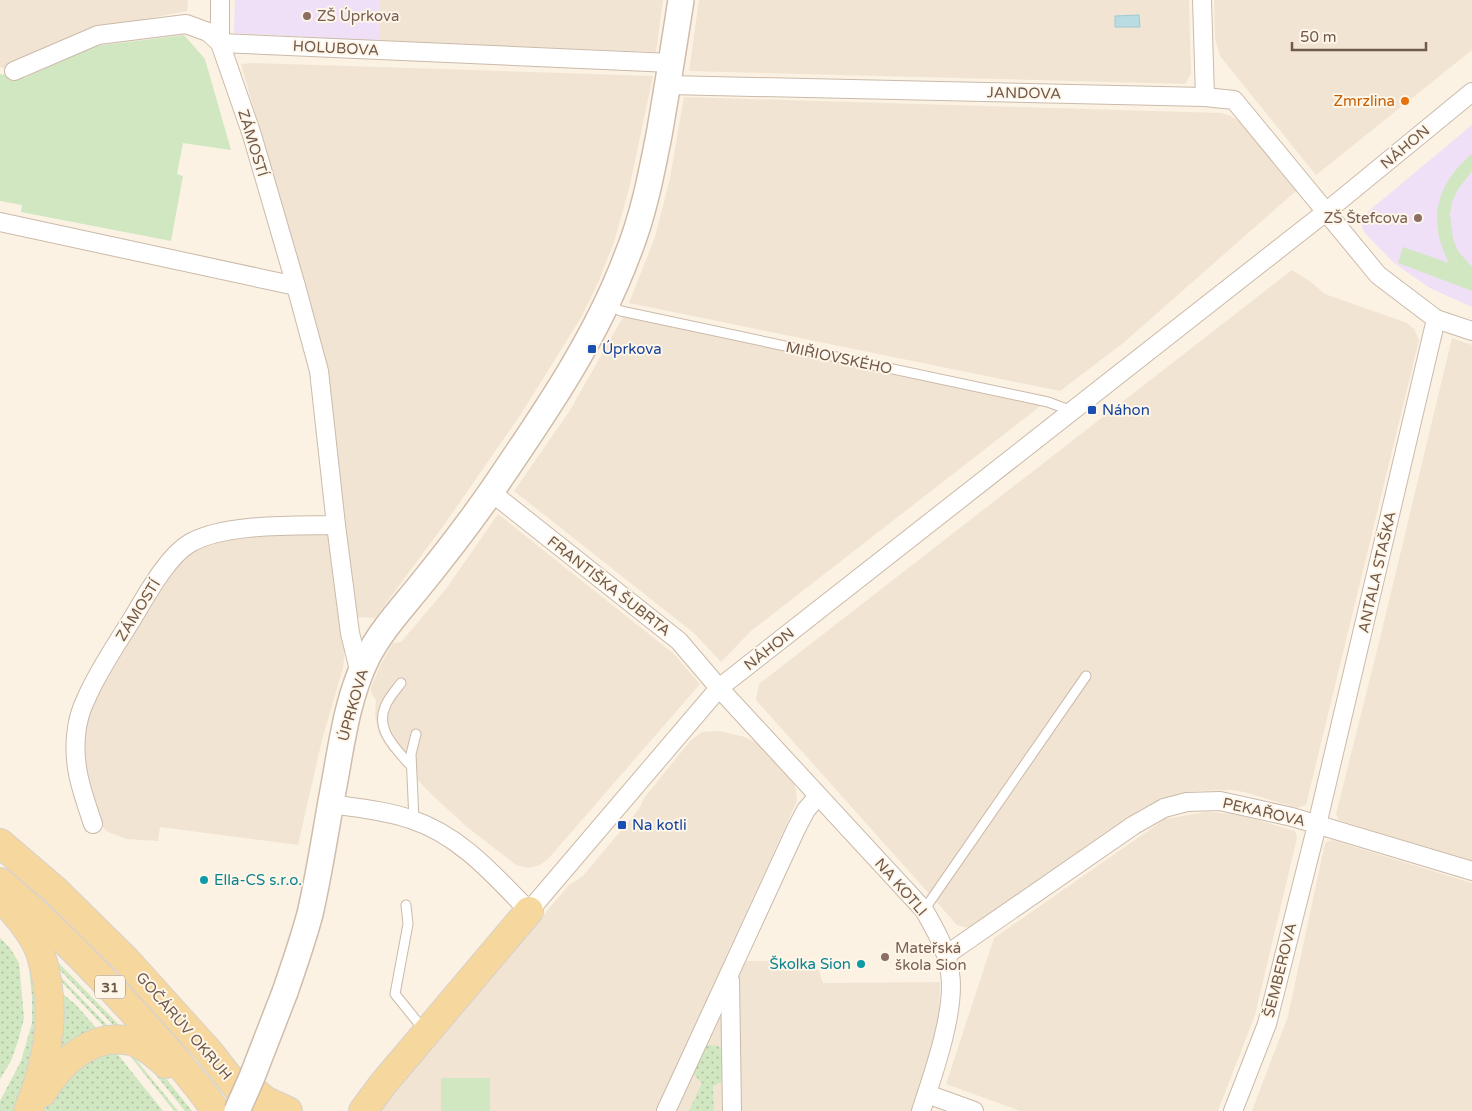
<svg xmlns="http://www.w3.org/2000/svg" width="1472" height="1111" viewBox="0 0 1472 1111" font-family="'Varela Round',sans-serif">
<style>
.residential{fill:#f2e4d2}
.education{fill:#efe0f7}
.grass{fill:url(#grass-dots)}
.park{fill:#d1e7c2}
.water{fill:#b9dce3;stroke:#9fcbd4}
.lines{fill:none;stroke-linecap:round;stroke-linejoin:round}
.lane-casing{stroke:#cbbaaa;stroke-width:11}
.street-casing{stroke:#cbbaaa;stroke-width:20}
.secondary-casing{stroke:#d0bcaa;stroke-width:28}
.primary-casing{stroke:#d7d1cc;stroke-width:30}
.lane{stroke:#fff;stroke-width:9}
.street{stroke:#fff;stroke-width:18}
.secondary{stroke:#fff;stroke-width:25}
.primary{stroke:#f6d79e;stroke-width:28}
.secondary-bridge-casing{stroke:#d0bcaa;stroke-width:28;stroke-linecap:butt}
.secondary-bridge{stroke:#fff;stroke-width:25}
.education-dot{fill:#8d6e63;stroke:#fef6e9;stroke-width:2}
.food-dot{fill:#e8710a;stroke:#fef6e9;stroke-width:2}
.transit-dot{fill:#1a4fb4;stroke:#fef6e9;stroke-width:2}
.culture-dot{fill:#0f9aa8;stroke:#fef6e9;stroke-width:2}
.labels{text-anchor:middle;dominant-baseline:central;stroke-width:4;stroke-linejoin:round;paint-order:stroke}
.shield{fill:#fef6e9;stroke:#9b887a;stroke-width:1}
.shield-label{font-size:14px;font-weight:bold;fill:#71594a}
.education-label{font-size:15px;fill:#785e54;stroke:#fef6e9;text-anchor:start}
.street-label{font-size:15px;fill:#71594a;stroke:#fef6e9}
.food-label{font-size:15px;fill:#c56008;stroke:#fef6e9;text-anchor:end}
.transit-label{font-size:15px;fill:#164399;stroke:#fef6e9;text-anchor:start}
.culture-label{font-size:15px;fill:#0d838f;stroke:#fef6e9;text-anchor:start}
</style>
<defs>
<pattern id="grass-dots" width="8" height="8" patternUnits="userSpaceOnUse" patternTransform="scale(1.25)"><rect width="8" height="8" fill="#d1e7c2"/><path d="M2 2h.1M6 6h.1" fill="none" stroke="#aebea0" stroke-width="1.8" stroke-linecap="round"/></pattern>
</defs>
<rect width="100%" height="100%" fill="#fbf2e3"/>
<!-- residential -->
<g class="residential">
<polygon points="0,0 188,0 187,11 99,28 8,69 0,67"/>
<polygon points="380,0 663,0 656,52 379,41"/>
<polygon points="699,0 1189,0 1191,74 1185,84 689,71"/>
<polygon points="1214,0 1472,0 1472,50 1316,175 1220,56 1215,39"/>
<polygon points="253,63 653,76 629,189 614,242 598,283 582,316 521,414 444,525 375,618 353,617 327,368 241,64"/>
<polygon points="684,97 1221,113 1231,116 1240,122 1296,191 1122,344 1060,391 629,303 655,237 670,178"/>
<polygon points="1292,270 1311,282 1325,294 1407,323 1414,329 1419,340 1306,805 1297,808 1244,792 1231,790 1194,791 1160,801 1144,807 969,928 957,925 756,700 759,684"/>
<polygon points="623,317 769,347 1043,404 751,631 721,662 695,634 514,491 569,412"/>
<polygon points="1452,338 1472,345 1472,862 1339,820 1336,814 1383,626"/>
<polygon points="498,514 674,654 700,684 548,859 540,865 529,868 516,865 467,827 430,793 389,750 379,734 375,716 376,701 370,690 380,666 393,643 401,642 446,589"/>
<polygon points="315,531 331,536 345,648 343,668 322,740 298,845 160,827 158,841 126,839 106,831 99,821 85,779 82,723 170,570 195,547 231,535"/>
<polygon points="719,731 745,737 761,745 791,776 796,790 797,801 724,961 802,961 811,964 819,971 823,983 940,982 939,1022 932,1049 911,1111 377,1111 569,885 583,876 639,809 644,798 691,740 702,732"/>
<polygon points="1206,812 1236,814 1295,831 1297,838 1255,1015 1218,1111 1020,1111 946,1084 994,938 1165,819"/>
<polygon points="1332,840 1472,883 1472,1111 1252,1111 1288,1016 1325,843"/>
</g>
<!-- education -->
<g class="education">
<polygon points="235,0 380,0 379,41 234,33"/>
<polygon points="1472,125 1472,307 1430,288 1394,263 1365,233 1362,227 1362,220 1369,211"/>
</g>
<!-- grass -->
<g class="grass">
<polygon points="0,938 10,948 19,963 24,1018 18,1041 11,1061 0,1079"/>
<polygon points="55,959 121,1027 118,1030 51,961"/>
<polygon points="28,960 34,969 39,1045 15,1111 0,1111 0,1101 21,1061 32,1023 32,997"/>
<polygon points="54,970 112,1030 108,1031 55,975"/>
<polygon points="61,992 76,1005 99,1031 58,1051"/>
<polygon points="708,1045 718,1046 726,1052 728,1079 713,1086 714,1111 689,1111 702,1083 691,1071 703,1048"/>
<polygon points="115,1051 163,1111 44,1111 58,1084 87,1058"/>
<polygon points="126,1051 130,1052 178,1111 174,1111"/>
<polygon points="138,1053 164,1076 192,1111 185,1111"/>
</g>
<!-- park -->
<g class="park">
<polygon points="184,35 205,59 231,150 183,143 177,174 183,176 171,241 21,212 22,205 0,201 0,74 24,78 95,46"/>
<path d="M 1472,154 L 1472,171 L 1459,188 L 1452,202 L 1450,215 L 1453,239 L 1458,251 L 1472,267 L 1472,291 L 1398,263 L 1403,247 L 1449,263 C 1427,221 1436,184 1472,154 Z"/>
<rect x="441" y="1078" width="49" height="33"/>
</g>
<!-- water -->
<polygon class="water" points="1139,15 1140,27 1115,27 1115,16"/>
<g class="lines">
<defs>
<g id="lane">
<polyline points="607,305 621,311 1048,402 1072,411"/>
<path d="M 401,683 C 395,691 388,698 385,707 C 375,730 397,750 411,766"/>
<polyline points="414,820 411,754 416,734"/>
<polyline points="406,905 408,924 395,994 424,1030"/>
<polyline points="924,910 1086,676"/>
</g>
<g id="street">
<polyline points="220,0 220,43 252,135 296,286 319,371 336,525 350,633 360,674"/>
<polyline points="1202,0 1205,97"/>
<polyline points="14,71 98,35 186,24 208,32 220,43 671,63"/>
<polyline points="668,85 1205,97 1234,100 1378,275 1436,319 1472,331"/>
<polyline points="0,222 296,286"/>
<path d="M 491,492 L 679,641 L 719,688 L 924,910 C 935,929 947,950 950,973 C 956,1010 933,1075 921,1111"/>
<path d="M 331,804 C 357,808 384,810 410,819 C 460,835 494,875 529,911 L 719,688 L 1327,211 L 1472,92"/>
<path d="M 93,824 C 83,794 73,769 76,736 C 77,723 80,711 86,699 C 97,673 114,648 129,624 C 144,600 166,557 190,543 C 225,523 295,526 336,525"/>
<polyline points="946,955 1134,825 1164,808 1187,802 1220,801 1292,817 1472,871"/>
<polyline points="730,980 732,1111"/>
<polyline points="927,1094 974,1111"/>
<polyline points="666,1111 796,829 806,810 818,796"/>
<polyline points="1233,1111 1267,1024 1317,825 1436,319"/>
</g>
<path id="secondary" d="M 285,992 C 294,966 303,940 310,914 C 319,875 325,835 332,796 C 341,750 346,700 367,658 C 380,632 400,610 418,588 C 444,556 468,525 491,492 C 542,417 595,341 627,256 C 643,217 651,176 659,135 C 667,90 674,45 681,0"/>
<g id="primary">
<polyline points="0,843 56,891 127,961 210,1053 255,1111"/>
<path d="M 0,882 C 49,923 93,968 136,1015 C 164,1046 192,1077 216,1111"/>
<path d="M 7,904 C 20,919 33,934 40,952 C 58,1007 49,1059 28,1111"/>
<polyline points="243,1082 266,1101 288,1111"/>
<path d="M 42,1093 C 61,1062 94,1030 134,1042 C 146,1046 156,1055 166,1064"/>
<polyline points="363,1111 383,1084 529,911"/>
</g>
</defs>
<!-- lane casing -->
<use href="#lane" class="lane-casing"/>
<!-- street casing -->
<use href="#street" class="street-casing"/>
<!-- secondary casing -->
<use href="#secondary" class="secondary-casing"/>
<!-- primary casing -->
<use href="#primary" class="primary-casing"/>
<!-- lane -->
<use href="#lane" class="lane"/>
<!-- street -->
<use href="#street" class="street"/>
<!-- secondary -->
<use href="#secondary" class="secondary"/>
<!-- primary -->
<use href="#primary" class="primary"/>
<defs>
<polyline id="secondary-bridge" points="237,1111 252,1077 285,992"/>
</defs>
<!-- secondary-bridge casing -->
<use href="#secondary-bridge" class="secondary-bridge-casing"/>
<!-- secondary-bridge -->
<use href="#secondary-bridge" class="secondary-bridge"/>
</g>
<!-- markers -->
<g class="education-dot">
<circle cx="307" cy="16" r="5"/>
<circle cx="1418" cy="218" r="5"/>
<circle cx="885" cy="957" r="5"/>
</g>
<circle class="food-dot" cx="1405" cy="101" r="5"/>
<g class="transit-dot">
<rect x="587" y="344" width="10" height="10" rx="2.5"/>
<rect x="1087" y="405" width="10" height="10" rx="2.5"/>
<rect x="617" y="820" width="10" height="10" rx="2.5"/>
</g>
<g class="culture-dot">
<circle cx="204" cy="880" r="5"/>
<circle cx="861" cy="964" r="5"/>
</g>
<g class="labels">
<!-- shield labels -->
<rect class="shield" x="95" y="975.5" width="30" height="23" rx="4"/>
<g class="shield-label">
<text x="110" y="987">31</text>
</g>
<!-- education labels -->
<g class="education-label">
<text x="317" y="16">ZŠ Úprkova</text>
<text x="1408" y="218" text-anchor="end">ZŠ Štefcova</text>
<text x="895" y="948">Mateřská<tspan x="895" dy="17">škola Sion</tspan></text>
</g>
<!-- street labels -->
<g class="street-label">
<text transform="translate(336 48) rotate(3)">HOLUBOVA</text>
<text transform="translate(1024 93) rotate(1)">JANDOVA</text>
<text transform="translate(253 143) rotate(73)">ZÁMOSTÍ</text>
<text transform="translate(1405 147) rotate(-40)">NÁHON</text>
<text transform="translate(839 358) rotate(12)">MIŘIOVSKÉHO</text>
<text transform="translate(1377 572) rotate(-77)">ANTALA STAŠKA</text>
<text transform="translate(609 586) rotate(38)">FRANTIŠKA ŠUBRTA</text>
<text transform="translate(138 610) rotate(-58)">ZÁMOSTÍ</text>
<text transform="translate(769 649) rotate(-38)">NÁHON</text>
<text transform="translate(353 705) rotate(-74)">ÚPRKOVA</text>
<text transform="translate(1264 812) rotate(13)">PEKAŘOVA</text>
<text transform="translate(901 887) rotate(49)">NA KOTLI</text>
<text transform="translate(1280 970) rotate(-76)">ŠEMBEROVA</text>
<text transform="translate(184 1026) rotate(49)">GOČÁRŮV OKRUH</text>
</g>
<!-- food labels -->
<g class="food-label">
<text x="1395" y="101">Zmrzlina</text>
</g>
<!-- transit labels -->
<g class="transit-label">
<text x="602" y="349">Úprkova</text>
<text x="1102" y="410">Náhon</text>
<text x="632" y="825">Na kotli</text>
</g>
<!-- culture labels -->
<g class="culture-label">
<text x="214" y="880">Ella-CS s.r.o.</text>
<text x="851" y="964" text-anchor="end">Školka Sion</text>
</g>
</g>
<!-- scale -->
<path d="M1292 42v8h134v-8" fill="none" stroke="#71594a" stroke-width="2.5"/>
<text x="1300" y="42" font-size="15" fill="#71594a" stroke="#fef6e9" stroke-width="4" paint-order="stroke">50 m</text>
</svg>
